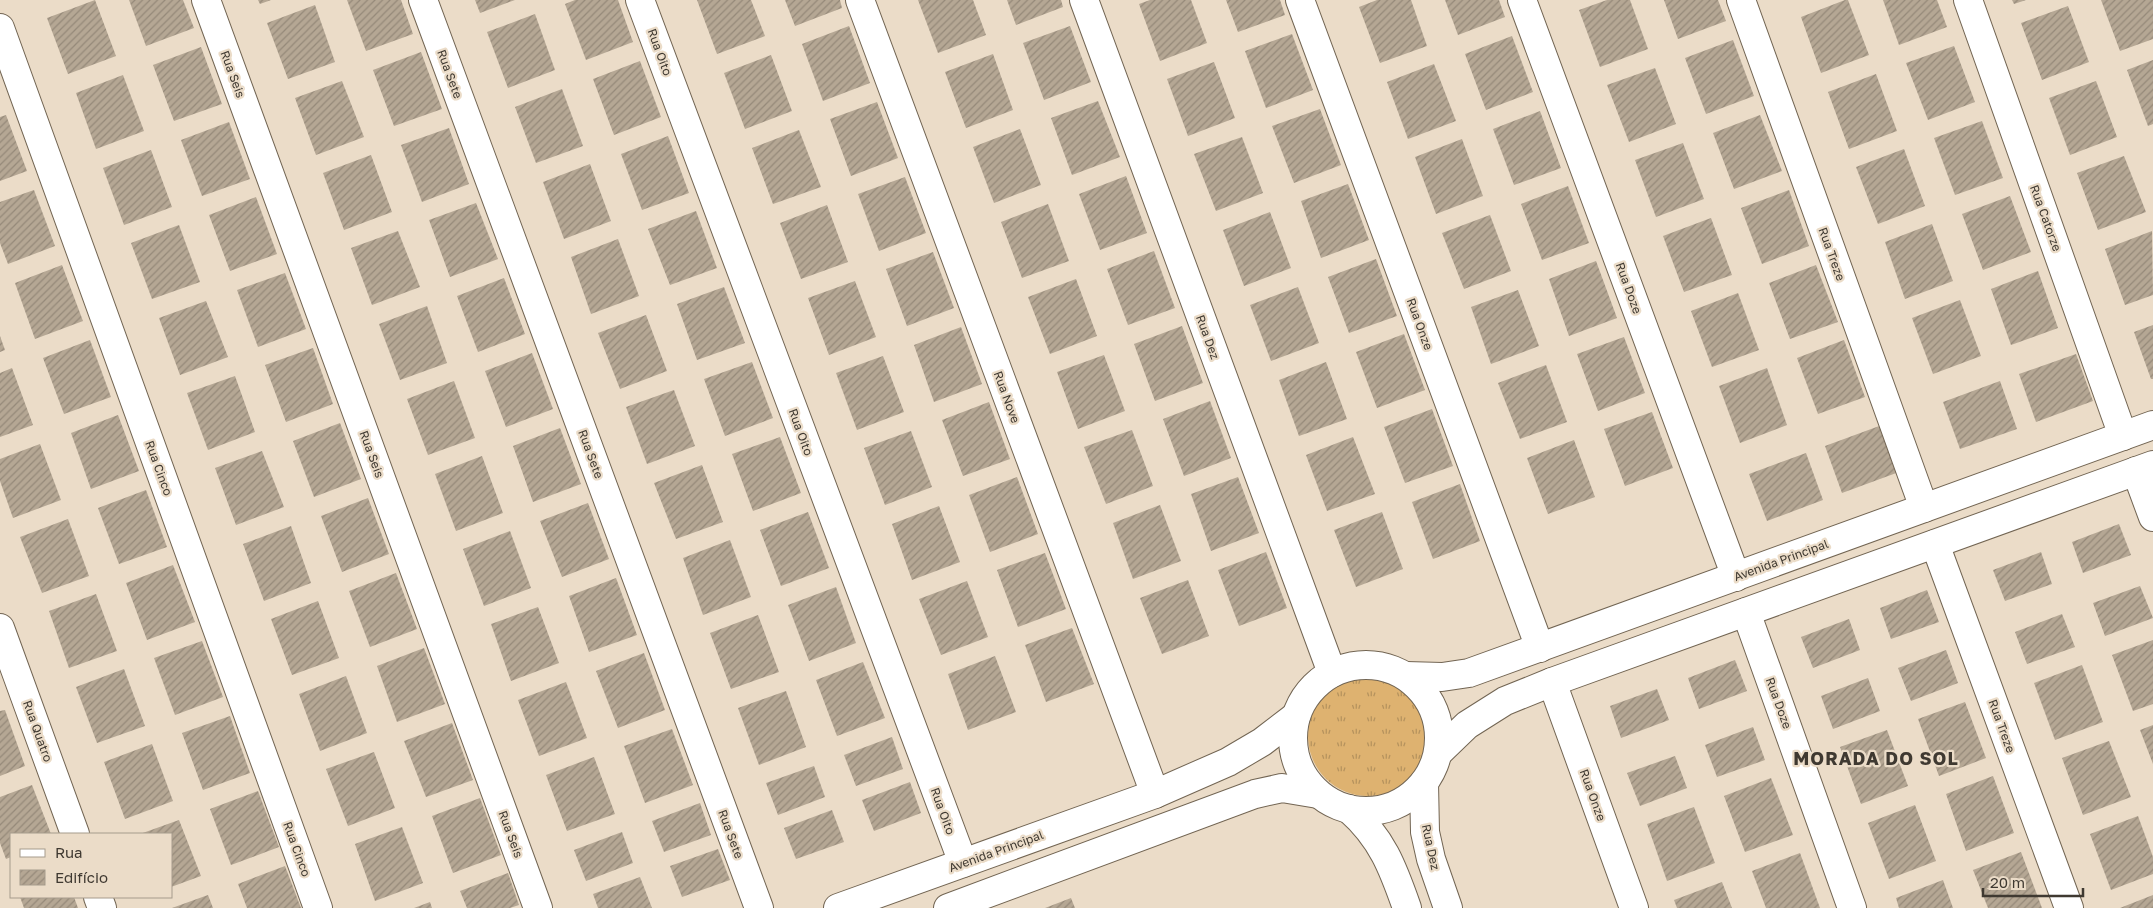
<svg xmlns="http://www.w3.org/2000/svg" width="2153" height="908" viewBox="0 0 2153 908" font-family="'Golos Text',sans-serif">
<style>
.grass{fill:url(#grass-tufts)}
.building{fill:url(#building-hatch)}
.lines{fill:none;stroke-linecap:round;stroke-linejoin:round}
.minor-casing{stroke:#726553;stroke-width:30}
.minor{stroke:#fff;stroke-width:28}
.labels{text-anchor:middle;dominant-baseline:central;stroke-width:4.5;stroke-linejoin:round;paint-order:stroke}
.street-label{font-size:12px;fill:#3f3931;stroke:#ebdcc8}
.district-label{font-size:18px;font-weight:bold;letter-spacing:1px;fill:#3f3931;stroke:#ebdcc8}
</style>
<defs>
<pattern id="grass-tufts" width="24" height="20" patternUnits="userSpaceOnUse" patternTransform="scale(1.25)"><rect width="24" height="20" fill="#deb270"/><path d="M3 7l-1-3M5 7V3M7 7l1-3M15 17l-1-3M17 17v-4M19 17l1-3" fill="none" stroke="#b5925d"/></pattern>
<pattern id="building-hatch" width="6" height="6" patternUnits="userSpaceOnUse" patternTransform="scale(1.25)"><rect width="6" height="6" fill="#b5a794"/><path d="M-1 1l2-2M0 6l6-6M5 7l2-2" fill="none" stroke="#958979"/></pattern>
</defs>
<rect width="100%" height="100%" fill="#ebdcc8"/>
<!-- grass -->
<circle class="grass" cx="1368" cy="736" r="60"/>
<!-- building -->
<g class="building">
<polygon points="95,0 116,56 68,74 47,18"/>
<polygon points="129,0 183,0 194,28 146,46"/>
<polygon points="258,0 271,0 260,4"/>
<polygon points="347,0 401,0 413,34 366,51"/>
<polygon points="475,0 515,0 480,13"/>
<polygon points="575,0 618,0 633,42 586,60 565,4"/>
<polygon points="697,0 751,0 765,36 717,54"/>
<polygon points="785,0 840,0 842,8 795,26"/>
<polygon points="918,0 973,0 986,35 938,53"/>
<polygon points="1007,0 1061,0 1063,7 1016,25"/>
<polygon points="1150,0 1191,0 1207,43 1160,61 1139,4"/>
<polygon points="1226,0 1280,0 1285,15 1238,32"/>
<polygon points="1377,0 1411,0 1427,46 1380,63 1359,7"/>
<polygon points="1445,0 1499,0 1505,17 1458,35"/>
<polygon points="1607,0 1630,0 1648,49 1600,67 1579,10"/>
<polygon points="1664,0 1718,0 1726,21 1678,39"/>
<polygon points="1845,0 1848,0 1869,55 1821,73 1801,17"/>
<polygon points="1883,0 1937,0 1947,27 1899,45"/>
<polygon points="2012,0 2026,0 2014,4"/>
<polygon points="2101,0 2153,0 2153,39 2120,51"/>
<polygon points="315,5 335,62 288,79 267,23"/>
<polygon points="2068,6 2089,62 2042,80 2021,23"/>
<polygon points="535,14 555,70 508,88 487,32"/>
<polygon points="849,26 870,83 823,101 802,44"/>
<polygon points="1070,26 1091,82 1044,100 1023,43"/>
<polygon points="1292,34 1313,90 1266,108 1245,51"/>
<polygon points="1512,36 1533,92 1486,110 1465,54"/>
<polygon points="1733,40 1754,96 1706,114 1685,58"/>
<polygon points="1954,46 1975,102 1928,120 1906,63"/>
<polygon points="201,47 222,104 174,121 153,65"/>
<polygon points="421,52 442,109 394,126 373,70"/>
<polygon points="993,54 1013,110 966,128 945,72"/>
<polygon points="771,55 792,111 745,129 724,73"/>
<polygon points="2153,60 2153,124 2148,126 2127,70"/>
<polygon points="640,61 661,117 614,135 593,79"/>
<polygon points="1214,62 1235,118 1188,136 1167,79"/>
<polygon points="1434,64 1456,121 1408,139 1387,82"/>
<polygon points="1655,68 1676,124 1629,142 1607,85"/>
<polygon points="1876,74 1897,131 1849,149 1828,92"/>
<polygon points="123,75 144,131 96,149 76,93"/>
<polygon points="342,81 364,137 316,155 295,98"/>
<polygon points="2096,81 2117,137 2070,155 2049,98"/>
<polygon points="562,89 583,146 536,163 515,107"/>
<polygon points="1098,101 1120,157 1072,175 1051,118"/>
<polygon points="877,102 898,158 851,176 830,119"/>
<polygon points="1320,109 1341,165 1294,183 1272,126"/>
<polygon points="1540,111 1561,168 1514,185 1493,129"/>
<polygon points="6,115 27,171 0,181 0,117"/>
<polygon points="1760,115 1782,171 1734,189 1713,133"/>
<polygon points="1982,121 2003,178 1955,195 1934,138"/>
<polygon points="229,122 250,179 202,196 181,140"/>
<polygon points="449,128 469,184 422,202 401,145"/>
<polygon points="1020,129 1041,185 994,203 973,147"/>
<polygon points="799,130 821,187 773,204 752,148"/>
<polygon points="668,136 689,193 642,210 621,154"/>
<polygon points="1242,137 1263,193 1216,211 1194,154"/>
<polygon points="1462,139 1483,196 1436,214 1415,157"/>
<polygon points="1683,143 1704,199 1656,217 1635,160"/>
<polygon points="1904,149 1925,206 1878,224 1856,167"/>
<polygon points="151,150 172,207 124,225 103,168"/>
<polygon points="371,155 392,212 344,230 323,173"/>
<polygon points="2124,156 2146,212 2098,230 2077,173"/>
<polygon points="590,164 611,221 564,239 543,182"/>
<polygon points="1126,176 1147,233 1100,250 1079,194"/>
<polygon points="905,177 926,233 879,251 858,194"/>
<polygon points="1348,184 1369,240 1321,258 1301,201"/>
<polygon points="1568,186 1589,243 1542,260 1521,204"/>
<polygon points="34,190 55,246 8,264 0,243 0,202"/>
<polygon points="1789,190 1809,246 1762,264 1741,208"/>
<polygon points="2010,196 2031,252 1983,270 1962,214"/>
<polygon points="256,197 277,254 230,271 209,215"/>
<polygon points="476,203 498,259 450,277 429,220"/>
<polygon points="1048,204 1069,261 1022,278 1001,222"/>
<polygon points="827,205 848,262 801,279 780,223"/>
<polygon points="696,211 717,268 670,285 648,229"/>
<polygon points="1270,212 1291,268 1244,286 1223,230"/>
<polygon points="1490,215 1511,271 1464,289 1442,233"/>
<polygon points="1711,218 1732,275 1684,292 1663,236"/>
<polygon points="1932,224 1953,281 1905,299 1885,242"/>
<polygon points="179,225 200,282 152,299 131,243"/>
<polygon points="398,231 420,287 372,305 351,248"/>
<polygon points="2152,231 2153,295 2125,305 2105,249"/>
<polygon points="618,239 639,296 591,314 571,257"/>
<polygon points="1154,251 1175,308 1128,325 1107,269"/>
<polygon points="933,252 954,308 907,326 886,269"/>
<polygon points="1376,259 1397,316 1349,333 1328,277"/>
<polygon points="1596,261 1617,318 1569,336 1549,279"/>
<polygon points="62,265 83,321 35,339 15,283"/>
<polygon points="1816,265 1838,322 1790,339 1769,283"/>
<polygon points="2038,271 2058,328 2011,345 1991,289"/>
<polygon points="285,273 306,329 258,347 237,290"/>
<polygon points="504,278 525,334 478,352 457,296"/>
<polygon points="1076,279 1097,336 1050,354 1028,297"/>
<polygon points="855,281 876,337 829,355 808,298"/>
<polygon points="724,287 745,343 697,360 677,304"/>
<polygon points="1298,287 1319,343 1271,361 1250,305"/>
<polygon points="1518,290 1539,346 1491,364 1471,307"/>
<polygon points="1738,293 1759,350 1712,367 1691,311"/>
<polygon points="1960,300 1981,356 1933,374 1912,318"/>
<polygon points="206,301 228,357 180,375 159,318"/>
<polygon points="427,306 447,363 400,380 379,324"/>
<polygon points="646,315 667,371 620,389 598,333"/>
<polygon points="2153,325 2153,379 2151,379 2134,332"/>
<polygon points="1182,326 1203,383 1155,401 1134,344"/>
<polygon points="961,327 982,384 934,402 914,345"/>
<polygon points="1404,334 1425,390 1377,408 1356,352"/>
<polygon points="0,336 5,350 0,352"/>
<polygon points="1624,337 1645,393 1598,411 1577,354"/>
<polygon points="90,340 111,397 64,414 43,358"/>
<polygon points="1844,340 1865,397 1818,414 1797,358"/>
<polygon points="313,348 333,404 286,422 265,365"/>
<polygon points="532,353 553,409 506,427 485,371"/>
<polygon points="2076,354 2093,401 2036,422 2019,374"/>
<polygon points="1104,355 1125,411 1078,429 1057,372"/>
<polygon points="883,356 904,412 857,430 836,373"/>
<polygon points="752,362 773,418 725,436 704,379"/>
<polygon points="1326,362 1347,419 1299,436 1279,380"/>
<polygon points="1546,365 1567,422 1520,439 1498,383"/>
<polygon points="12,368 33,425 0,437 0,373"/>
<polygon points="1767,368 1787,425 1740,443 1719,386"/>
<polygon points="235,376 255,432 208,450 187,393"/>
<polygon points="454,381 475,438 428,455 407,399"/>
<polygon points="2000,381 2017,429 1960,449 1943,402"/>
<polygon points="674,390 695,446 647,464 626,407"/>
<polygon points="1210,401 1231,458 1184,476 1163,419"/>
<polygon points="989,402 1010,459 963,476 942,420"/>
<polygon points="1432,409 1453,466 1405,483 1384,427"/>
<polygon points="1652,412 1673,468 1625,486 1604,429"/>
<polygon points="118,415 139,471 91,489 71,433"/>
<polygon points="340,423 361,479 314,497 293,441"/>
<polygon points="1882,425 1899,472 1842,493 1825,446"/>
<polygon points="560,428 581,484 533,502 513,446"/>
<polygon points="1132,430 1153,486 1106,504 1084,447"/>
<polygon points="911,431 932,487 885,505 864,448"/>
<polygon points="780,437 801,493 753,511 732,454"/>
<polygon points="1353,437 1375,494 1327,511 1306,455"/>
<polygon points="1574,440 1595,497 1548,514 1527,458"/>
<polygon points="40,444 61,500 13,518 0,481 0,459"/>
<polygon points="262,451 284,507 236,525 215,468"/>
<polygon points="1806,453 1823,500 1767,521 1749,474"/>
<polygon points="482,456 503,513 456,531 435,474"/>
<polygon points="702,465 723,522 676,539 654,483"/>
<polygon points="1017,477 1038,534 990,552 969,495"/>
<polygon points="1238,477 1259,533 1211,551 1191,494"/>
<polygon points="1460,484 1480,541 1433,559 1412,502"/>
<polygon points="146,490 167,547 119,564 98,508"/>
<polygon points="368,498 389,554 342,572 321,516"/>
<polygon points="588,503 609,559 562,577 540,521"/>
<polygon points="1160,505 1181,561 1133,579 1113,523"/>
<polygon points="939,506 960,562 912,580 892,524"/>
<polygon points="808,512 829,568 781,586 760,530"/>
<polygon points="1382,512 1403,569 1356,587 1334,530"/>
<polygon points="68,519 89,576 42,593 20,537"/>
<polygon points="2119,524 2131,555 2083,573 2072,542"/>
<polygon points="291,526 311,583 264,601 243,544"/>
<polygon points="510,531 531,588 484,606 463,549"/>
<polygon points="730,540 751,597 703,615 683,558"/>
<polygon points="1266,552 1287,608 1239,626 1218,570"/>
<polygon points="2041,552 2052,584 2005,601 1993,570"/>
<polygon points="1045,553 1066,609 1018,627 997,570"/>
<polygon points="173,565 195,622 147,640 126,583"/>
<polygon points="396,573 417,629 370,647 349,591"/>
<polygon points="616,578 637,635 589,652 569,596"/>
<polygon points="1188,580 1209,636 1162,654 1140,598"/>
<polygon points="967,581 988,637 941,655 919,599"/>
<polygon points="2140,586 2153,618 2105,636 2093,603"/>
<polygon points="836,587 856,643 809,661 788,605"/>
<polygon points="1927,590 1939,622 1891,639 1880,608"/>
<polygon points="96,594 117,651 69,668 49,611"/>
<polygon points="318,601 339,658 292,675 271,619"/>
<polygon points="538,607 559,663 511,681 491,624"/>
<polygon points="2062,614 2075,647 2027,664 2015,632"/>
<polygon points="758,615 779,672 731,689 710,633"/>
<polygon points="1849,619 1860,650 1813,668 1801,637"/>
<polygon points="1072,628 1094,684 1046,702 1025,645"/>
<polygon points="2153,640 2153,704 2133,711 2112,655"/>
<polygon points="202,641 223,697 175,715 154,658"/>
<polygon points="424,648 445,704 397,722 377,666"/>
<polygon points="1946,650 1958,683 1911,701 1898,668"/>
<polygon points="644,653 665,710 618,728 596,671"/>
<polygon points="995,656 1016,712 968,730 948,674"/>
<polygon points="1735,660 1747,691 1699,709 1688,678"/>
<polygon points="863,662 885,718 837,736 816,680"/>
<polygon points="2082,665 2103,722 2055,740 2034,683"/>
<polygon points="124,669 145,726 97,743 76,687"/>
<polygon points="346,676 367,733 320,751 299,694"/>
<polygon points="1868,678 1880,711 1833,729 1821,696"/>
<polygon points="566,682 587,738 539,756 518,700"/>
<polygon points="1657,689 1669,720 1621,738 1610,706"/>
<polygon points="786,691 806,747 759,765 738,708"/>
<polygon points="1965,702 1986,758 1939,776 1918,719"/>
<polygon points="5,710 25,766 0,776 0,711"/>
<polygon points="230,716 250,773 203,790 182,733"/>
<polygon points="452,723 473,780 426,797 404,741"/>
<polygon points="2153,725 2153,764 2140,730"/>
<polygon points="1753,727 1765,760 1717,777 1705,745"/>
<polygon points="672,729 693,785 645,803 624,746"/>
<polygon points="1887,730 1908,786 1861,804 1840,747"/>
<polygon points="892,737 903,769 856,786 844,755"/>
<polygon points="2109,741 2131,797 2083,815 2062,758"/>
<polygon points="152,744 173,801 125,819 104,762"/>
<polygon points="374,752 395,808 348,826 326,769"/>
<polygon points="1675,756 1687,788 1640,806 1627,773"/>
<polygon points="594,757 615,814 567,831 546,775"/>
<polygon points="814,766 825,797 778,815 766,783"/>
<polygon points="1993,776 2014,833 1966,851 1946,794"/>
<polygon points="1771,778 1793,835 1745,852 1724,796"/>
<polygon points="910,782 921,813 874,831 862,800"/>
<polygon points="32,785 51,834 11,834 11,857 6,859 0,843 0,797"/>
<polygon points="258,791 279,847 231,865 210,809"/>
<polygon points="480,798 501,855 453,873 432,816"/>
<polygon points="700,803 711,835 664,852 652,821"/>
<polygon points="1915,805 1936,861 1889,879 1868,823"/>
<polygon points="1694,807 1715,863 1667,881 1647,824"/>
<polygon points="832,810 844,842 796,859 784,828"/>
<polygon points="2138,816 2153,857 2153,874 2111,890 2090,834"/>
<polygon points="179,820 201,876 171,887 171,834 140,834"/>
<polygon points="402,827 423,883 375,901 355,844"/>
<polygon points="622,832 633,863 586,881 574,850"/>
<polygon points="718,849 730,880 682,897 670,866"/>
<polygon points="2021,852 2042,908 1988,908 1973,870"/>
<polygon points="1800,853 1820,908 1766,908 1752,871"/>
<polygon points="285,866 301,908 247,908 238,884"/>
<polygon points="508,873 519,905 510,908 467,908 460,891"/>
<polygon points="640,877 652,908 598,908 593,894"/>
<polygon points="1943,880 1953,908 1899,908 1896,898"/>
<polygon points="1722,882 1732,908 1677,908 1674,900"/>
<polygon points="208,895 213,908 172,908"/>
<polygon points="2153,895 2153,908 2120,908"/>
<polygon points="20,897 74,897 78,908 24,908"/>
<polygon points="1071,898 1075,908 1045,908"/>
<polygon points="430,902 432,908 414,908"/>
</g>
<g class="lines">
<defs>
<g id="minor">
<polyline points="206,0 538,908"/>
<polyline points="423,0 759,908"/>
<polyline points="640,0 963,863"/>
<polyline points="860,0 1155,794"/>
<polyline points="1084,0 1332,673"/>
<polyline points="1300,0 1540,648"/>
<polyline points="1522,0 1736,577"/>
<polyline points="1741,0 1924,508"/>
<polyline points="1968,0 2123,436"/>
<polyline points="0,28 318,908"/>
<polyline points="2136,471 2153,517"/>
<polyline points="1935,544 2069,908"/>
<polyline points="1746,612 1852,908"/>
<polyline points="0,628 75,834"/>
<circle cx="1366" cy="738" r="73"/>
<polyline points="1406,676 1442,677 1469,673 2153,425"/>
<polyline points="1552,682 1634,908"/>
<polyline points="1439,752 1467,725 1505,701 1552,682 2153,465"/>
<polyline points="1424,783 1425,832 1431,859 1448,908"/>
<path d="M 1349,809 C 1382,838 1393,868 1407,908"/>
<polyline points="98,897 102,908"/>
<polyline points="838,908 1155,794 1228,762 1262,742 1296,716"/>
<polyline points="948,908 1255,794 1282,788 1318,794"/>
</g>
</defs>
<!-- minor casing -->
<use href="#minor" class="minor-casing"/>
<!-- minor -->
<use href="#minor" class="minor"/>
</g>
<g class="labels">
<!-- street labels -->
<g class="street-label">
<text transform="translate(660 52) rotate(70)">Rua Oito</text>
<text transform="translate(233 74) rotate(70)">Rua Seis</text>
<text transform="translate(450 74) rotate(70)">Rua Sete</text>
<text transform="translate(2046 218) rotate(70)">Rua Catorze</text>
<text transform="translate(1832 254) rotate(70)">Rua Treze</text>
<text transform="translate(1629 288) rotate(70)">Rua Doze</text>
<text transform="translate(1420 324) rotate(70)">Rua Onze</text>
<text transform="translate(1208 337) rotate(70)">Rua Dez</text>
<text transform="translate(1007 397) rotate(70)">Rua Nove</text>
<text transform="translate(801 432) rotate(70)">Rua Oito</text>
<text transform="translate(372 454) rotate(70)">Rua Seis</text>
<text transform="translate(591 454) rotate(70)">Rua Sete</text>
<text transform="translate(159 468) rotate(70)">Rua Cinco</text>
<text transform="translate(1781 560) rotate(-20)">Avenida Principal</text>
<text transform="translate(1779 703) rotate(70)">Rua Doze</text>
<text transform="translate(2002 726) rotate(70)">Rua Treze</text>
<text transform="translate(38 731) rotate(70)">Rua Quatro</text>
<text transform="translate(1593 795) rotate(70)">Rua Onze</text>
<text transform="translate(943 811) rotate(70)">Rua Oito</text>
<text transform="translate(511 834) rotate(70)">Rua Seis</text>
<text transform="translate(731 834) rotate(70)">Rua Sete</text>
<text transform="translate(1431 847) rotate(78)">Rua Dez</text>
<text transform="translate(297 849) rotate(70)">Rua Cinco</text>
<text transform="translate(996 851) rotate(-20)">Avenida Principal</text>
</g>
<!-- district labels -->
<g class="district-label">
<text x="1876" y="758">MORADA DO SOL</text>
</g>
</g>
<!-- legend -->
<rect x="10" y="833" width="162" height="65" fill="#ebdcc8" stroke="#a69b8c"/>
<rect x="20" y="849" width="25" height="8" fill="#ffffff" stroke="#a69b8c"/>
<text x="55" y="858" font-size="15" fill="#3f3931">Rua</text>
<rect x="20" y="870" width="25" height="15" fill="url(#building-hatch)" stroke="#a69b8c"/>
<text x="55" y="883" font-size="15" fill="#3f3931">Edifício</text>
<!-- scale -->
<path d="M1983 888v8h100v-8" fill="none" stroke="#3f3931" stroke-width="2.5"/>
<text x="1990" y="888" font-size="15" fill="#3f3931" stroke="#ebdcc8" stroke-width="4" paint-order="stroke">20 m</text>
</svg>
